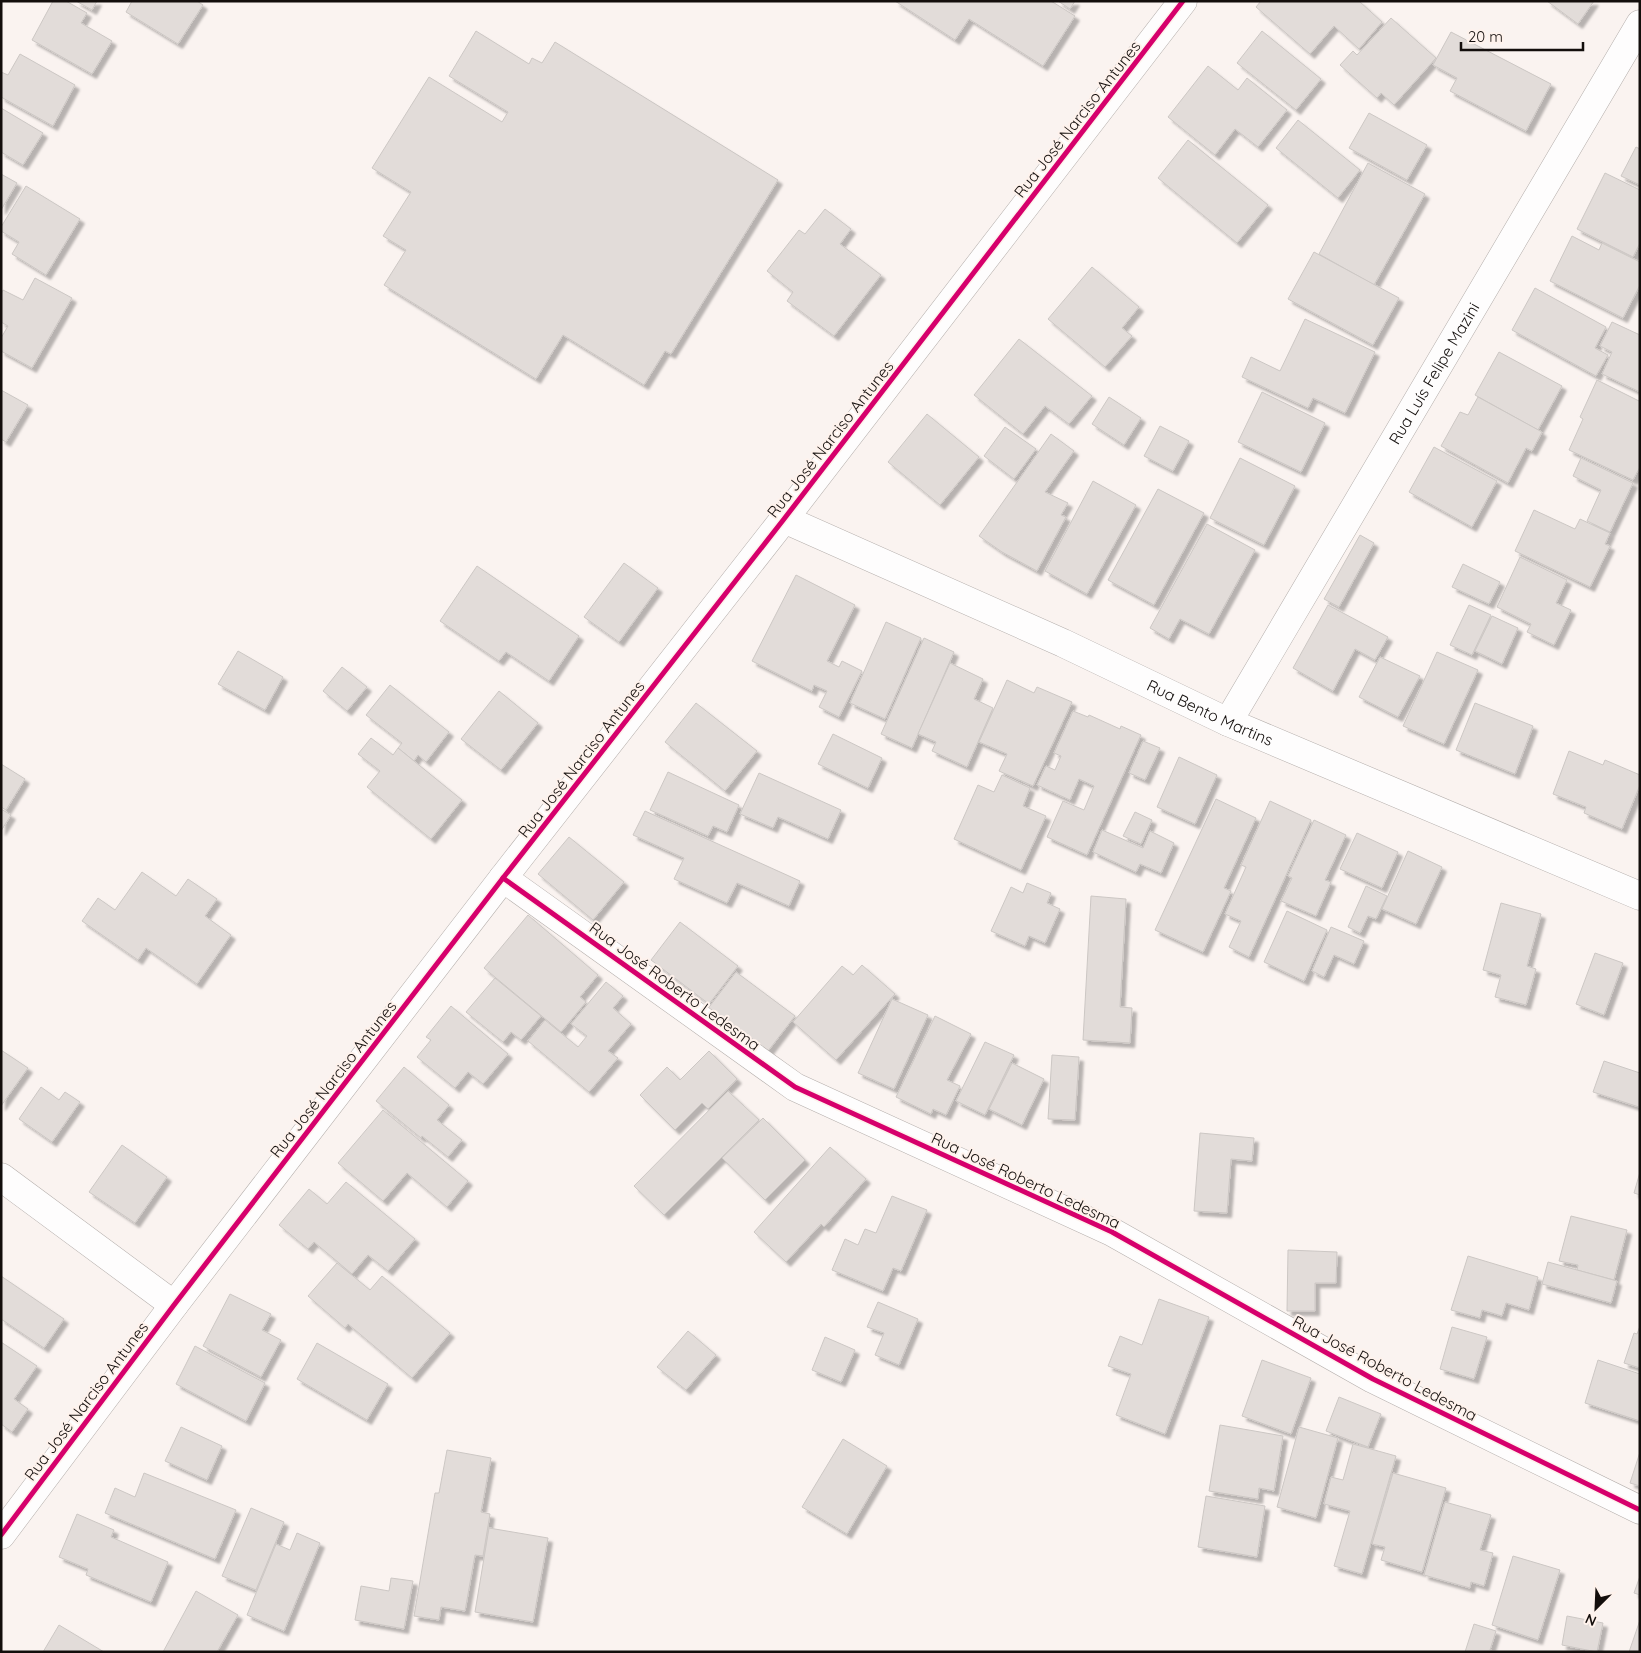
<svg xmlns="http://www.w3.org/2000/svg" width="1641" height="1653" viewBox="0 0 1641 1653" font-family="Quicksand,sans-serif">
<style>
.building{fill:#e2dcd9;stroke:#ccc7c4;filter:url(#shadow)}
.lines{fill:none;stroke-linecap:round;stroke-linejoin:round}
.minor-casing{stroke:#b4aeab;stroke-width:29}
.minor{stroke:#fefdfd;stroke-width:28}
.cycleway-casing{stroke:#fef2ec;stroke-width:8}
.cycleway{stroke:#d6006c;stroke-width:5}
.labels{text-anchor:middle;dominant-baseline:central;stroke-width:4;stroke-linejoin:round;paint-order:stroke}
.street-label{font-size:16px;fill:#130e0c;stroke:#fef2ec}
</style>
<defs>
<filter id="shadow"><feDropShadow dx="4.5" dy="4.5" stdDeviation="1" flood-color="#0004"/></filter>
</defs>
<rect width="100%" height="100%" fill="#faf3f0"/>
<!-- building -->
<g class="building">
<polygon points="53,1 66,1 87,13 81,23 112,41 92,74 32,40"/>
<polygon points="76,1 97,1 92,10"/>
<polygon points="132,1 197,1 203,5 178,44 126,12"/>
<polygon points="895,1 1051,1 1075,16 1043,66 969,19 955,40"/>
<polygon points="1058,1 1075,1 1070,9"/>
<polygon points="1261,1 1359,1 1382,22 1359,49 1334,26 1310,54 1256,7"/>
<polygon points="1547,1 1594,1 1578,24"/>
<polygon points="1391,18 1436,58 1394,105 1381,93 1377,98 1340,65 1353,51 1357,55"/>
<polygon points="476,31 529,64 532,58 542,63 555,42 778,180 671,354 665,351 644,385 563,335 536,379 384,285 406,250 383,236 411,192 372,168 429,77 502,122 508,112 449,76"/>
<polygon points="1262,31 1321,79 1296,110 1237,63"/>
<polygon points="1451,32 1551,84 1526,131 1450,91 1457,78 1433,65"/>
<polygon points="20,54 75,85 53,126 1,97 1,72 8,75"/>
<polygon points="1208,66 1238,90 1247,78 1287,110 1258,147 1235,129 1215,155 1168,117"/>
<polygon points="1,108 43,133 23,165 1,152"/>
<polygon points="1369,113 1427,145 1407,180 1349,148"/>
<polygon points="1298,120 1360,170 1338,198 1276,148"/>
<polygon points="1188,140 1268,205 1237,243 1158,178"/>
<polygon points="1636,147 1640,149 1640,185 1621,176"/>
<polygon points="1368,163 1425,194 1374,285 1319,254"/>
<polygon points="1605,173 1640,190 1640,243 1633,257 1577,229"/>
<polygon points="1,174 17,183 1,210"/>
<polygon points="26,186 80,219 46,275 12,254 19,242 1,231 1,227"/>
<polygon points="825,209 851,229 840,244 881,275 834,336 787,301 793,292 767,271 799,230 805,234"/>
<polygon points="1572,236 1599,250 1602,243 1640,262 1640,285 1623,318 1550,281"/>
<polygon points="1314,252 1399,298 1373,345 1288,299"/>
<polygon points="1092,267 1139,307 1122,328 1132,336 1105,367 1048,319"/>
<polygon points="35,278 72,298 32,368 1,351 1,338 8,326 1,322 1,294 3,290 23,300"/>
<polygon points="1535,288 1606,327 1595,348 1608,355 1596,376 1512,330"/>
<polygon points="1305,319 1375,352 1345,413 1313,398 1308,408 1242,377 1251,357 1280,371"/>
<polygon points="1612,322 1640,335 1640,392 1602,374 1612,352 1600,346"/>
<polygon points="1019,339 1092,396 1069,424 1045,406 1023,434 974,395"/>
<polygon points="1499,352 1562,386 1538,430 1475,395"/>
<polygon points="1597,380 1639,401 1640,399 1640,467 1633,480 1569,450 1583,419 1580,417"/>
<polygon points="1,390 28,405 6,442 1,439"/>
<polygon points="1262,392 1325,423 1301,472 1238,442"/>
<polygon points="1109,397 1141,418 1124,445 1092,424"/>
<polygon points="1478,397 1542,432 1532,451 1526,448 1508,483 1441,446 1460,412 1468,415"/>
<polygon points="927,414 979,457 940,505 888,462"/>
<polygon points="1160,426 1189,441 1173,471 1144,456"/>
<polygon points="1005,427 1036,449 1014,479 984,456"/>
<polygon points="1051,434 1074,451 1045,492 1068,503 1061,515 1066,517 1037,571 1002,552 979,536"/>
<polygon points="1434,447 1497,481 1472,527 1409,492"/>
<polygon points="1240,458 1295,486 1264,545 1210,518"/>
<polygon points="1581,458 1633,483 1610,532 1587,521 1601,490 1573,476"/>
<polygon points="1093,481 1136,505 1087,594 1045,571"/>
<polygon points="1158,489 1204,513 1154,605 1108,580"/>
<polygon points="1534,510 1575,529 1580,519 1610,533 1605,544 1610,546 1590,587 1515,551"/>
<polygon points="1207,524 1255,550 1209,634 1180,619 1169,639 1150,628"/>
<polygon points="1360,535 1374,543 1339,607 1324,599"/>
<polygon points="1520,557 1567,580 1556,603 1571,610 1554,645 1527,632 1531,624 1497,607"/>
<polygon points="624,563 658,588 619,642 584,617"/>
<polygon points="1463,564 1500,582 1489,604 1452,587"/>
<polygon points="477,566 579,636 549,681 506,652 499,661 440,621"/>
<polygon points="796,575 855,605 827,661 839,667 842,661 862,671 839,717 819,707 827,691 814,685 812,691 752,661"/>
<polygon points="1328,605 1388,637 1375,660 1355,649 1333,691 1293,668"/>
<polygon points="1469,605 1491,615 1472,655 1450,645"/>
<polygon points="1492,616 1518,628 1502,664 1475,651"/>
<polygon points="886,622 921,638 885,719 850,703"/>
<polygon points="924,638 954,652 912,748 881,734"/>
<polygon points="238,651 283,677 265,710 218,684"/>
<polygon points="1437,652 1478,670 1444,744 1403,726"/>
<polygon points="1380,657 1420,676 1398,717 1359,697"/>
<polygon points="950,663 983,679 974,699 993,708 967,767 932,751 936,742 918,734"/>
<polygon points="342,667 367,687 347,711 323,691"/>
<polygon points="1007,680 1034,693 1037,687 1072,702 1033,786 999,771 1007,754 979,742"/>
<polygon points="390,685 449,732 426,762 418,755 414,761 398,748 402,743 366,715"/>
<polygon points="499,691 538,723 501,770 461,739"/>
<polygon points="696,703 757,751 725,791 665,742"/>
<polygon points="1475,703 1533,726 1515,774 1456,750"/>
<polygon points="1073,711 1088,717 1089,715 1120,729 1121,726 1141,735 1087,855 1047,837 1063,801 1084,810 1094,786 1079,779 1070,800 1037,785 1046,766 1055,770 1061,756 1054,753"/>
<polygon points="833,734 882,758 868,788 818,764"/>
<polygon points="371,738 393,755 398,748 462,800 431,839 367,787 380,771 358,754"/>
<polygon points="1143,741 1160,748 1145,780 1129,773"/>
<polygon points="1569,751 1603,765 1605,760 1640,775 1640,785 1622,829 1584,813 1586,807 1553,794"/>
<polygon points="1179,757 1217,775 1195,824 1157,807"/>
<polygon points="1,764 25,779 6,810 1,807"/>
<polygon points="668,772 739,805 727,832 713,826 708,836 650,810"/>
<polygon points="759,773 841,810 828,839 778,817 773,828 740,814"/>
<polygon points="1002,775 1030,788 1023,806 1046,816 1021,870 954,839 978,785 994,792"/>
<polygon points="1216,799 1256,818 1224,888 1231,891 1203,952 1155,930"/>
<polygon points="1270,801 1311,820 1249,957 1229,947 1241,921 1225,914 1246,867 1241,865"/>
<polygon points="1,809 11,815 1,831"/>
<polygon points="645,811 800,881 789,906 737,883 727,903 674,879 684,858 633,835"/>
<polygon points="1135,812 1152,820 1141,844 1123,836"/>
<polygon points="1314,820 1346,835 1325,880 1331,882 1316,916 1281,901 1292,878 1288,876"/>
<polygon points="1102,830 1143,848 1150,831 1174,843 1161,873 1140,864 1136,872 1093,852"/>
<polygon points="1357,833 1398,852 1382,888 1340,869"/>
<polygon points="569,837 624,882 593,920 538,874"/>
<polygon points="1408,851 1442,867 1416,924 1382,909"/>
<polygon points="142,872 176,896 188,879 217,899 205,916 231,935 197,984 146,948 138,960 82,921 98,898 115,910"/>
<polygon points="1027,883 1051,893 1047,903 1060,909 1045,943 1029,936 1025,946 991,931 1011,887 1023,893"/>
<polygon points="1366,886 1387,896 1376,919 1368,916 1360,933 1348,927"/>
<polygon points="1091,896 1126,899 1120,1007 1132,1008 1130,1043 1083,1040"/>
<polygon points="1501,903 1541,914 1527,966 1536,969 1526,1005 1495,997 1501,975 1483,970"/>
<polygon points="1287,911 1327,930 1304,981 1264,962"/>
<polygon points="528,915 598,975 580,997 586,1002 561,1032 484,968"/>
<polygon points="680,922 738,966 709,1004 651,960"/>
<polygon points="1331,927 1364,941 1354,964 1334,955 1324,977 1312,971"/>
<polygon points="1595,953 1623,963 1604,1015 1576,1004"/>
<polygon points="862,965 895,994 836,1060 793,1022 842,966 853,975"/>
<polygon points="736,972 795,1016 765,1055 706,1011"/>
<polygon points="495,978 541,1016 521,1040 511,1032 503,1042 466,1012"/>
<polygon points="606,982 623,996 613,1008 631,1024 608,1051 618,1058 589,1092 528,1041 545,1020 578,1047 587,1036 571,1024"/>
<polygon points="892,999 928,1015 894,1089 858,1073"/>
<polygon points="451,1006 508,1054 483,1084 468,1072 455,1088 417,1057 431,1040 426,1037"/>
<polygon points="935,1016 971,1034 947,1080 960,1086 946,1115 933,1109 931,1114 896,1097"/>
<polygon points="985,1042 1014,1055 985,1115 956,1101"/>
<polygon points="1,1050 28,1068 1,1106"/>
<polygon points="709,1051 737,1079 708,1109 702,1103 675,1130 640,1095 667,1067 680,1080"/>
<polygon points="1052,1055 1079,1057 1075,1120 1048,1119"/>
<polygon points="1604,1061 1640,1073 1639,1107 1593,1092"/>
<polygon points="1012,1063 1044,1079 1022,1125 989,1109"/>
<polygon points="404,1067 449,1105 437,1120 462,1140 448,1157 422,1136 421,1138 376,1101"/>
<polygon points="41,1087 59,1100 65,1092 80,1102 52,1142 19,1119"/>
<polygon points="728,1091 759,1120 664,1215 634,1186"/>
<polygon points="383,1110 468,1181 447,1207 407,1173 383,1201 338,1163"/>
<polygon points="763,1118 805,1160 765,1200 722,1158"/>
<polygon points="1200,1133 1254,1138 1252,1161 1231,1159 1227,1213 1194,1211"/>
<polygon points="122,1145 167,1177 135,1223 89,1192"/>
<polygon points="830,1147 866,1179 824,1227 821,1224 786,1262 754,1232"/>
<polygon points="1640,1172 1640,1195 1634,1193"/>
<polygon points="346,1182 415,1239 388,1271 368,1255 352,1274 314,1242 308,1249 279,1225 309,1189 327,1204"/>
<polygon points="892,1196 927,1210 901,1271 893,1268 883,1291 832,1270 845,1239 858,1245 865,1229 876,1233"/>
<polygon points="1571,1216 1627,1230 1614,1280 1577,1270 1578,1265 1559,1261"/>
<polygon points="1288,1250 1337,1252 1336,1283 1315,1283 1315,1311 1287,1311"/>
<polygon points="1468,1256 1538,1277 1529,1310 1506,1303 1502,1316 1482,1310 1480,1318 1451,1310"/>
<polygon points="1548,1262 1617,1281 1611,1303 1542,1284"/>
<polygon points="337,1263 370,1290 382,1276 450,1333 412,1378 348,1324 345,1328 308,1296"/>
<polygon points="1,1276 64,1319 44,1348 1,1319"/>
<polygon points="230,1294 271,1314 262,1330 281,1340 261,1377 203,1346"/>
<polygon points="1159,1299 1209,1317 1165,1434 1116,1415 1131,1374 1108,1366 1120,1336 1142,1345"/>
<polygon points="878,1302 918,1319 899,1365 875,1355 884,1333 867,1327"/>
<polygon points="1640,1326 1640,1368 1624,1363 1634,1333 1637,1334"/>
<polygon points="1452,1327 1487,1337 1474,1379 1440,1369"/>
<polygon points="688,1331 716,1355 686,1390 657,1367"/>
<polygon points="825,1337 855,1350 841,1382 812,1370"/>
<polygon points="1,1342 37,1366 14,1399 28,1409 12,1432 1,1424"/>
<polygon points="317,1343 388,1384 367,1420 297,1379"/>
<polygon points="195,1346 265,1383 246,1421 176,1384"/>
<polygon points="1262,1360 1311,1378 1291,1434 1242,1416"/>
<polygon points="1598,1360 1640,1374 1640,1421 1585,1403"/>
<polygon points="1339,1397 1381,1414 1368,1447 1326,1431"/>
<polygon points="1220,1425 1283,1436 1274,1491 1259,1488 1258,1499 1209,1491"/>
<polygon points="181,1427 222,1446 207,1480 165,1461"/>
<polygon points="1299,1427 1338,1438 1316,1518 1277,1507"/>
<polygon points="843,1439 887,1466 847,1534 802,1507"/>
<polygon points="1353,1444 1396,1456 1362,1574 1334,1566 1350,1511 1324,1504 1331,1477 1343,1480"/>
<polygon points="447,1450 491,1458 481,1512 490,1514 483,1556 475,1555 465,1611 441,1607 439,1620 414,1616 435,1493 439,1493"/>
<polygon points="1640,1452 1640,1486 1630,1483"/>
<polygon points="144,1473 236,1510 215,1559 105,1513 115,1488 135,1497"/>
<polygon points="1393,1473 1446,1488 1422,1572 1381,1560 1385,1547 1372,1544"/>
<polygon points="1206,1496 1265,1506 1257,1557 1198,1547"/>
<polygon points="1445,1502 1491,1515 1480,1550 1493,1553 1484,1586 1471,1582 1470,1588 1424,1575"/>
<polygon points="251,1508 284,1522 256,1590 222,1576"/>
<polygon points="77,1514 114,1530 111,1537 168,1562 151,1602 86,1575 88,1569 59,1557"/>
<polygon points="489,1528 548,1538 533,1622 475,1612"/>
<polygon points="297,1533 320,1543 284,1631 247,1615 276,1544 290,1550"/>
<polygon points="1513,1556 1560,1570 1538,1640 1492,1625"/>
<polygon points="1640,1576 1640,1595 1634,1593"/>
<polygon points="391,1578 413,1581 404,1629 355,1620 361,1586 389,1591"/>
<polygon points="196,1591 238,1615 217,1652 163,1652"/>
<polygon points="1567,1616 1603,1623 1597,1652 1562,1645"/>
<polygon points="1640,1620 1640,1652 1629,1652"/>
<polygon points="1474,1624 1496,1631 1490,1650 1499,1652 1465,1652"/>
<polygon points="59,1625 104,1652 43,1652"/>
</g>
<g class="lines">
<defs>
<g id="minor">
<path id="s1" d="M 784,519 L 1063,643 L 1228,722 L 1640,896"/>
<path id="s2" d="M 1228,722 L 1640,24"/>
<polyline points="503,878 795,1087 1112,1232 1373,1379 1640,1510"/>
<polyline points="1,1177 174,1305"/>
<polyline points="1,1535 174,1305 503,878 784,519 1183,1"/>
</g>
</defs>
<!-- minor casing -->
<use href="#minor" class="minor-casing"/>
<!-- minor -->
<use href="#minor" class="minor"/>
<defs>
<g id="cycleway">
<polyline points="503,878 795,1087 1112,1232 1373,1379 1640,1510"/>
<polyline points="1,1535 174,1305 503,878 784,519 1183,1"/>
</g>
</defs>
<!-- cycleway casing -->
<use href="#cycleway" class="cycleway-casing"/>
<!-- cycleway -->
<use href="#cycleway" class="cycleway"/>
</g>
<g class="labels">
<!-- street labels -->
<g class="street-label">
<text transform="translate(1077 119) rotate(-52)">Rua José Narciso Antunes</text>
<text stroke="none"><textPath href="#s2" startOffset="405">Rua Luís Felipe Mazini</textPath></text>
<text transform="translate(830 439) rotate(-52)">Rua José Narciso Antunes</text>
<text stroke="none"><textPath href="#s1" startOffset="468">Rua Bento Martins</textPath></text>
<text transform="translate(581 759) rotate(-52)">Rua José Narciso Antunes</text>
<text transform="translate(675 986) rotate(36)">Rua José Roberto Ledesma</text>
<text transform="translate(333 1079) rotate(-52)">Rua José Narciso Antunes</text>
<text transform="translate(1026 1180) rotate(25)">Rua José Roberto Ledesma</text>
<text transform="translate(1385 1368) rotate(28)">Rua José Roberto Ledesma</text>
<text transform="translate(86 1401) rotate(-53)">Rua José Narciso Antunes</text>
</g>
</g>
<!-- border -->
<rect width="1641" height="1653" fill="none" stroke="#130e0c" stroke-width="5"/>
<!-- north arrow -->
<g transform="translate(1596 1608) rotate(204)" stroke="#fef2ec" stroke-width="4" paint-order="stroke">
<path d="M0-4L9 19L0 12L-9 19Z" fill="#130e0c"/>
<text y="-8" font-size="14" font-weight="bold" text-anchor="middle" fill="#130e0c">N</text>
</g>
<!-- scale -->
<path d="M1461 42v8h122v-8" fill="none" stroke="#130e0c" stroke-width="2.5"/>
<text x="1468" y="42" font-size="15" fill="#130e0c" stroke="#fef2ec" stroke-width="4" paint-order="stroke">20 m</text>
</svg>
